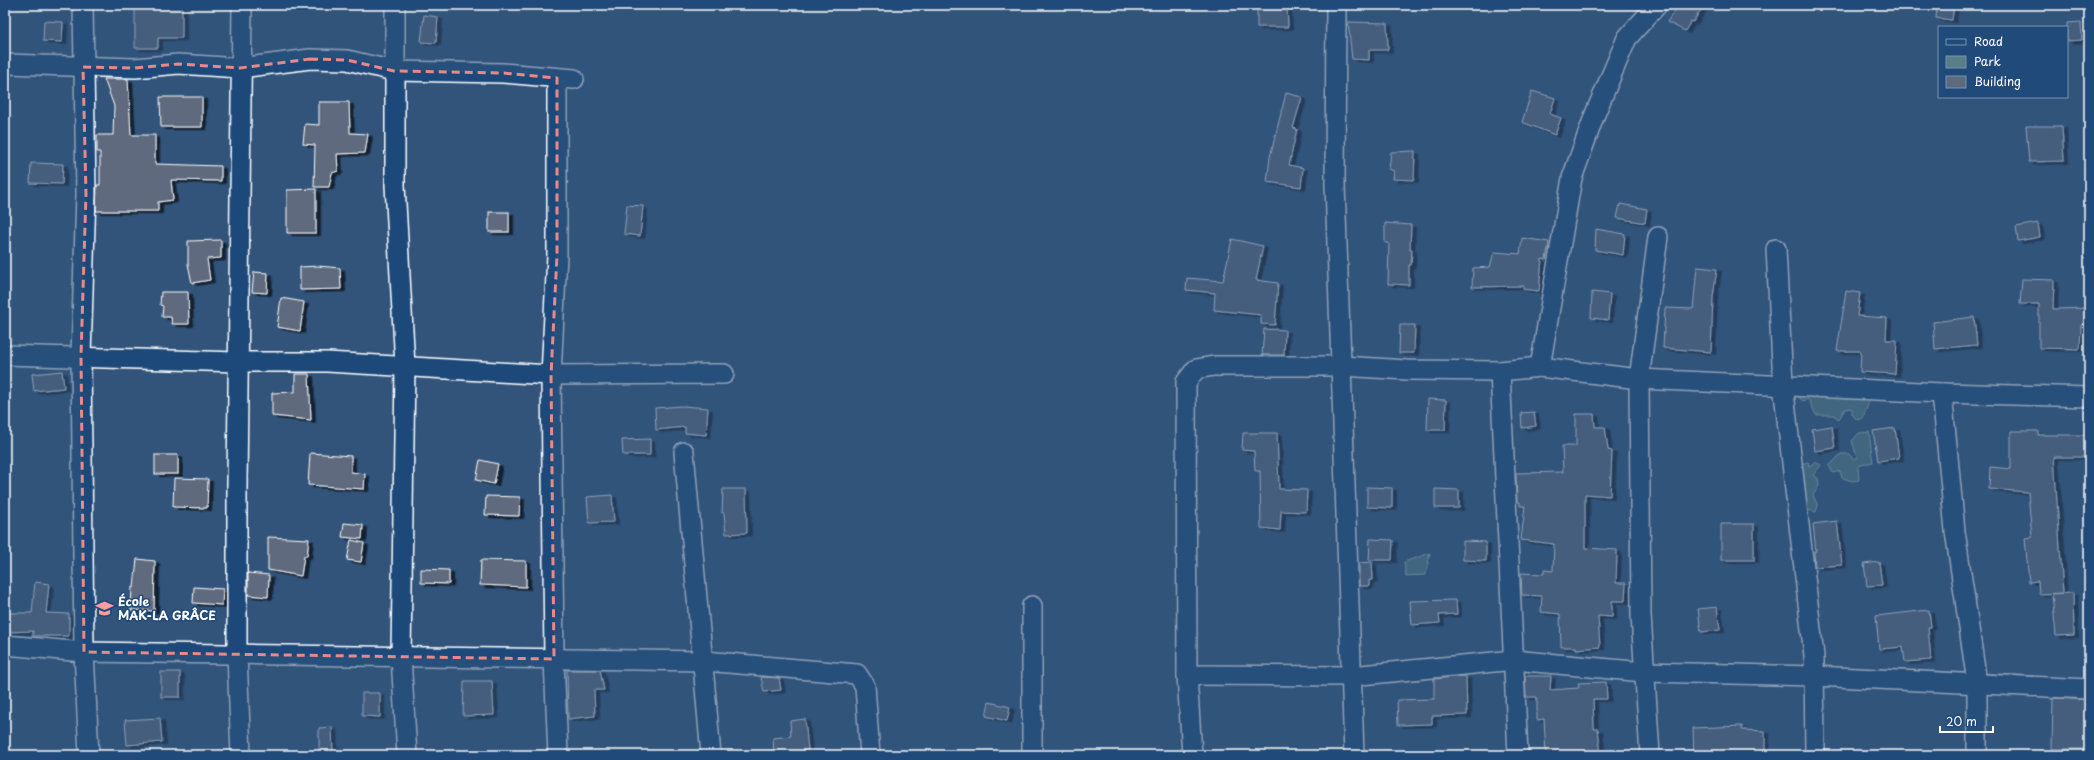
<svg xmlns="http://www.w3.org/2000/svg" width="2094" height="760" viewBox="0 0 2094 760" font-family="'Playpen Sans',sans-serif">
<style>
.green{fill:#577f85;stroke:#abbfc2}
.building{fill:#5e6b7e;stroke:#fff;filter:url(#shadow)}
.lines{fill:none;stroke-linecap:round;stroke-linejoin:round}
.street-casing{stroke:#fff;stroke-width:22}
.street{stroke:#1f4a7a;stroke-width:19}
.marked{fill:none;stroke:#e88989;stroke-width:3;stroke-dasharray:8 5;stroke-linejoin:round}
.labels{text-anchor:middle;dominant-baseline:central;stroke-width:3;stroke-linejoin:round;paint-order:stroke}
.poi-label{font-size:12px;font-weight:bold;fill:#fff;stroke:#1f4a7a;text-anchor:start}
</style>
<defs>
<filter id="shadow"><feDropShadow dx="4.5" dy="2.5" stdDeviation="0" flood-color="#0009"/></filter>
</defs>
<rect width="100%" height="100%" fill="#32547b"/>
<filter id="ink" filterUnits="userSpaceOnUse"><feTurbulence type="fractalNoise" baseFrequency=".025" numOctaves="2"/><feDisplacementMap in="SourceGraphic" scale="8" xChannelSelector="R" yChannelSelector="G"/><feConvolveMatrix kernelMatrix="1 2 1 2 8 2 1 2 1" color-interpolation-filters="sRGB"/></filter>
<g filter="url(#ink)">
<!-- green -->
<g class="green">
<polygon points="1806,389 1868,397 1868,405 1863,418 1857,420 1852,414 1852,408 1845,409 1839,419 1833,415 1816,415 1808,399 1803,401 1797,396"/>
<polygon points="1869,432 1873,462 1858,466 1859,480 1853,481 1842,478 1840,471 1833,473 1829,466 1841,454 1849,454 1853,459 1857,457 1852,441 1859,433"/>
<polygon points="1808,462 1809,466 1815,462 1821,465 1813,476 1818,478 1819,486 1813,495 1818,506 1816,512 1801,509 1797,465"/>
<polygon points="1430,553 1426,575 1406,576 1404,562"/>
</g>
<!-- building -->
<g class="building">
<polygon points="135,5 182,5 182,38 158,38 158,48 135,48"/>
<polygon points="1287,5 1288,27 1257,27 1257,6"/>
<polygon points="1668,5 1704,5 1693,22 1691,21 1685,31 1667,22 1675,10"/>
<polygon points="1937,5 1954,5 1952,20 1936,18"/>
<polygon points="424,15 438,17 436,43 421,42"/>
<polygon points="44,21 63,22 62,42 43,41"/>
<polygon points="1348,22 1387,23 1388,50 1369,50 1369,60 1352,59"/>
<polygon points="2081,22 2082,40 2067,41 2067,23"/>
<polygon points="104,79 128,79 131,135 155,135 155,164 221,166 221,181 171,180 173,200 158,202 158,211 96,211 97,185 100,185 100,152 97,152 97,135 113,135 114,106"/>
<polygon points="1532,91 1555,98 1550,114 1561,118 1555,135 1522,122"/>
<polygon points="1286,93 1302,97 1293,128 1297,129 1289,165 1303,168 1301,187 1267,182 1270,157"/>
<polygon points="160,97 202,97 202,127 161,127"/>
<polygon points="319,102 349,102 350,133 368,134 365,153 337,154 338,171 332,173 329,187 314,187 315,145 303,144 305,124 319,125"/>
<polygon points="2026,126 2062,126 2064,161 2029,162"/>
<polygon points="1415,151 1414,180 1393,179 1394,171 1389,169 1391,152"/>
<polygon points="31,163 63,164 62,184 30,183"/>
<polygon points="316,189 316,233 287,233 287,190"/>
<polygon points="1620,204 1647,209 1645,223 1617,218"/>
<polygon points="627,205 643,206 640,236 624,234"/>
<rect x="489" y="212" width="20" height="20"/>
<polygon points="1385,223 1411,225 1410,249 1412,249 1411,265 1409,265 1409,285 1388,284 1389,243 1385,243"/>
<polygon points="2038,223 2040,237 2018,241 2016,227"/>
<polygon points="1596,229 1625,234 1623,255 1595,250"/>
<polygon points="1522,238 1549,242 1546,260 1542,259 1539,291 1523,289 1524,286 1472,287 1473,268 1490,267 1494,252 1520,254"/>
<polygon points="1232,239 1263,246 1256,280 1278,283 1275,325 1261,324 1261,315 1214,310 1215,293 1186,290 1187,278 1223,281"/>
<polygon points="221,240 221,258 207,259 210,280 192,283 188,264 188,241"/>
<polygon points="318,266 340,268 341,289 300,290 300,267"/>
<polygon points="1697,267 1717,269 1713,297 1711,352 1663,348 1665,308 1693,309"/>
<polygon points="254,272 268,273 267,293 252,292"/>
<polygon points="2022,279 2054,280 2053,309 2089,308 2089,325 2081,325 2080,349 2039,348 2039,304 2020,304"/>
<polygon points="1846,291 1860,293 1857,316 1887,318 1886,340 1897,340 1895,374 1860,372 1861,351 1837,351"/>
<polygon points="161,292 188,292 189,324 172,324 171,317 162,317 163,306 160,305"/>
<polygon points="1592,292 1610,294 1608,320 1591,318"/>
<polygon points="281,298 304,302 300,331 277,327"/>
<polygon points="1974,317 1977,345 1935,349 1933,322"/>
<polygon points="1400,325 1415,325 1414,353 1399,353"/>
<polygon points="1264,329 1285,330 1284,355 1262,355"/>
<polygon points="62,371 64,388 34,391 32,374"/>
<polygon points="295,374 309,374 311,420 272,416 272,393 295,392"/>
<polygon points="1428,399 1446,400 1445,430 1427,430"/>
<polygon points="682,406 708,408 706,435 685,433 685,427 656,430 655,408"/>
<polygon points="1534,412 1536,426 1522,428 1521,413"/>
<polygon points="1576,414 1594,414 1595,427 1605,427 1608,450 1612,451 1610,496 1585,494 1585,548 1617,550 1616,583 1626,583 1625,601 1612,601 1612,617 1598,616 1600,647 1576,649 1576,647 1561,647 1560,614 1541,612 1542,596 1522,595 1521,573 1544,574 1544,570 1553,571 1554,544 1521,540 1525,506 1520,506 1520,502 1517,502 1516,473 1563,472 1562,446 1576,446"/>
<polygon points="1832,426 1835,448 1815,451 1812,429"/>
<polygon points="1895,428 1899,458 1878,461 1873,431"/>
<polygon points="2011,431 2038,431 2038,435 2089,435 2089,457 2054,457 2063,593 2039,594 2038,581 2029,582 2025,538 2032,537 2028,492 1989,489 1990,467 2011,469"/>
<polygon points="1243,433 1277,433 1279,489 1307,490 1306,512 1281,511 1280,530 1261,528 1260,471 1255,471 1254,451 1242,450"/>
<polygon points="650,439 650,455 623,455 622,440"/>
<polygon points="310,453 351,456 351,472 365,474 364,489 308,485"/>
<rect x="155" y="455" width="23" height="19"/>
<polygon points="480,460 498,464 494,484 476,480"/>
<polygon points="174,478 208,479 207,508 173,507"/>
<polygon points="1367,487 1392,488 1392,508 1367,507"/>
<polygon points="723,489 746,489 747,533 726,534 724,513 722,513"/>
<polygon points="1435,489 1459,490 1459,508 1435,508"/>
<polygon points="612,495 614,522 589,523 587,497"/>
<polygon points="486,496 520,497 519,516 485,515"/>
<polygon points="1837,521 1842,565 1815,567 1814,551 1816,551 1813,524"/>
<polygon points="344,523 363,525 362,539 342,537"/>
<rect x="1721" y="524" width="33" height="36"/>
<polygon points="268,537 309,539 307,556 304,556 301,576 268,570"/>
<polygon points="1370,539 1393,540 1392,560 1369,560"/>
<polygon points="351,540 364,543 361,562 347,560"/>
<polygon points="1463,541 1486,542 1486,561 1463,560"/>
<polygon points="137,559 155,561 154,611 131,610 132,587 134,587"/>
<polygon points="481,560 526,561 526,587 480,585"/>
<polygon points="1372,562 1373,580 1369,580 1369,586 1359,586 1359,563"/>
<polygon points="1879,562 1882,585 1867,586 1864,564"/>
<polygon points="421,569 449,570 449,584 421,583"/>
<polygon points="248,573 269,575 268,597 248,595"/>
<polygon points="35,582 49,584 46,613 69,614 69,636 33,636 33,631 7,632 7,613 32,613"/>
<polygon points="194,587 223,589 222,605 193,603"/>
<polygon points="2073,593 2074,635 2056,636 2052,594"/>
<polygon points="1456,600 1457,614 1439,615 1440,623 1412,625 1410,601"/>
<polygon points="1717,607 1720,630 1701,632 1698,609"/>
<polygon points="1929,610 1931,627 1928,627 1931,660 1905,662 1903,647 1879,649 1876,616"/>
<polygon points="567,670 600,670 604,690 594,690 595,716 568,719"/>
<rect x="161" y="672" width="19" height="25"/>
<polygon points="1466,676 1467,715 1432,716 1432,724 1398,725 1397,700 1434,699 1434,679"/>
<polygon points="1525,676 1551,676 1550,690 1579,688 1578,683 1606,682 1607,699 1593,699 1594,729 1598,729 1601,755 1546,755 1544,719 1537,720 1537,697 1526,697"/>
<polygon points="761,677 779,678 781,690 764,692"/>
<polygon points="464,681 492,681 494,715 463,716"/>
<polygon points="362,693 380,693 380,717 362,716"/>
<polygon points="2053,698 2089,700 2089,749 2052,749"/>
<polygon points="989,702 1010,707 1007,721 986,716"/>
<polygon points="160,718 162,742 127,745 125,720"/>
<polygon points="805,719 808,750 774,754 773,738 791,736 790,721"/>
<polygon points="1742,726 1742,730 1765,731 1765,755 1694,755 1693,728"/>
<polygon points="332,727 333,755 319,755 319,728"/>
</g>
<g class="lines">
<defs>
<g id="street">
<polyline points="83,5 86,194 81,356 84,652 89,755"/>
<polyline points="395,5 395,185 405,366 401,657 407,755"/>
<polyline points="1336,5 1335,184 1354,755"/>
<polyline points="5,64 135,68 178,64 240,68 310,59 347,60 394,71 503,73 574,79"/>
<polyline points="557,78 557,255 551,375 554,659 558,755"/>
<polyline points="1776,249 1783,384 1814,656 1815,755"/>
<polyline points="5,355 238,362 327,362 551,375 724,374"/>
<polyline points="1540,367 1572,178 1595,114 1627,38 1657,5"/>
<polyline points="1500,371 1518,755"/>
<polyline points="1942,393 1955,531 1977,683 1977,755"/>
<polyline points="684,452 711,755"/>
<polyline points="5,645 84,652 704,661 857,674 865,686 870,755"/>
<polyline points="1187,675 1351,676 1514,660 1644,672 1814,676 2089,689"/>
<polyline points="241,755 237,655 237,488 242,5"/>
<polyline points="1032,755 1032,606"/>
<polyline points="1192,755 1187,675 1186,382 1196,369 1214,366 1342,366 1407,370 1500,371 1540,367 1639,379 1942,393 2089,397"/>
<polyline points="1650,755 1641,616 1639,379 1658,237"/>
</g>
</defs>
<!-- street casing -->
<use href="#street" class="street-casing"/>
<!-- street -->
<use href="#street" class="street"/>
</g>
</g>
<!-- marked area -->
<path d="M0 0H2094V760H0ZM 310,59 L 347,60 L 394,71 L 503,73 L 557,78 L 557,255 L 551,375 L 554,659 L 84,652 L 81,356 L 86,194 L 83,67 L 135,68 L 178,64 L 240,68 Z" fill="#32547b" fill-opacity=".55" fill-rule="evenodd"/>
<path class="marked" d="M 310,59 L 347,60 L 394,71 L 503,73 L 557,78 L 557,255 L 551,375 L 554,659 L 84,652 L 81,356 L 86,194 L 83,67 L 135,68 L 178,64 L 240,68 Z"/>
<!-- icons -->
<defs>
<symbol id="school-bare" viewBox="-9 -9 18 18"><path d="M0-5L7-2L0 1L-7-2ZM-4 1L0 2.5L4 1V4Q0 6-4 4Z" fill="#ff9aa2" stroke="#1f4a7a" stroke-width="2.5" paint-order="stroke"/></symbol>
</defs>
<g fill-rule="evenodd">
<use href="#school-bare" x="92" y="596" width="25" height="25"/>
</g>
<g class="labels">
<!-- poi labels -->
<g class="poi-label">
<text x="118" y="601">École<tspan x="118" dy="14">MAK-LA GRÂCE</tspan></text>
</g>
</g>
<!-- margin -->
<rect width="2094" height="760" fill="none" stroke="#1f4a7a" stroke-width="20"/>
<rect x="10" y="10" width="2074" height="740" fill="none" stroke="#fff" stroke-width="1.5" filter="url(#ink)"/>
<!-- legend -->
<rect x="1938" y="26" width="130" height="72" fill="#1f4a7a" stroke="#7992af"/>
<rect x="1946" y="39" width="20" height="6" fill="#1f4a7a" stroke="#7992af"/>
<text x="1974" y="46" font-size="12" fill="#ffffff">Road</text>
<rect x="1946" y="56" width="20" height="12" fill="#577f85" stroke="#7992af"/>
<text x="1974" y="66" font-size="12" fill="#ffffff">Park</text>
<rect x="1946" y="76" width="20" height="12" fill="#5e6b7e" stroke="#7992af"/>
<text x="1974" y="86" font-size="12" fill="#ffffff">Building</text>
<!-- scale -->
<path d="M1940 726v6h53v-6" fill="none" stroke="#ffffff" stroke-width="2"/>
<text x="1946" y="726" font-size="12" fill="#ffffff" stroke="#1f4a7a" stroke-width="3" paint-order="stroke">20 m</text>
</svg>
